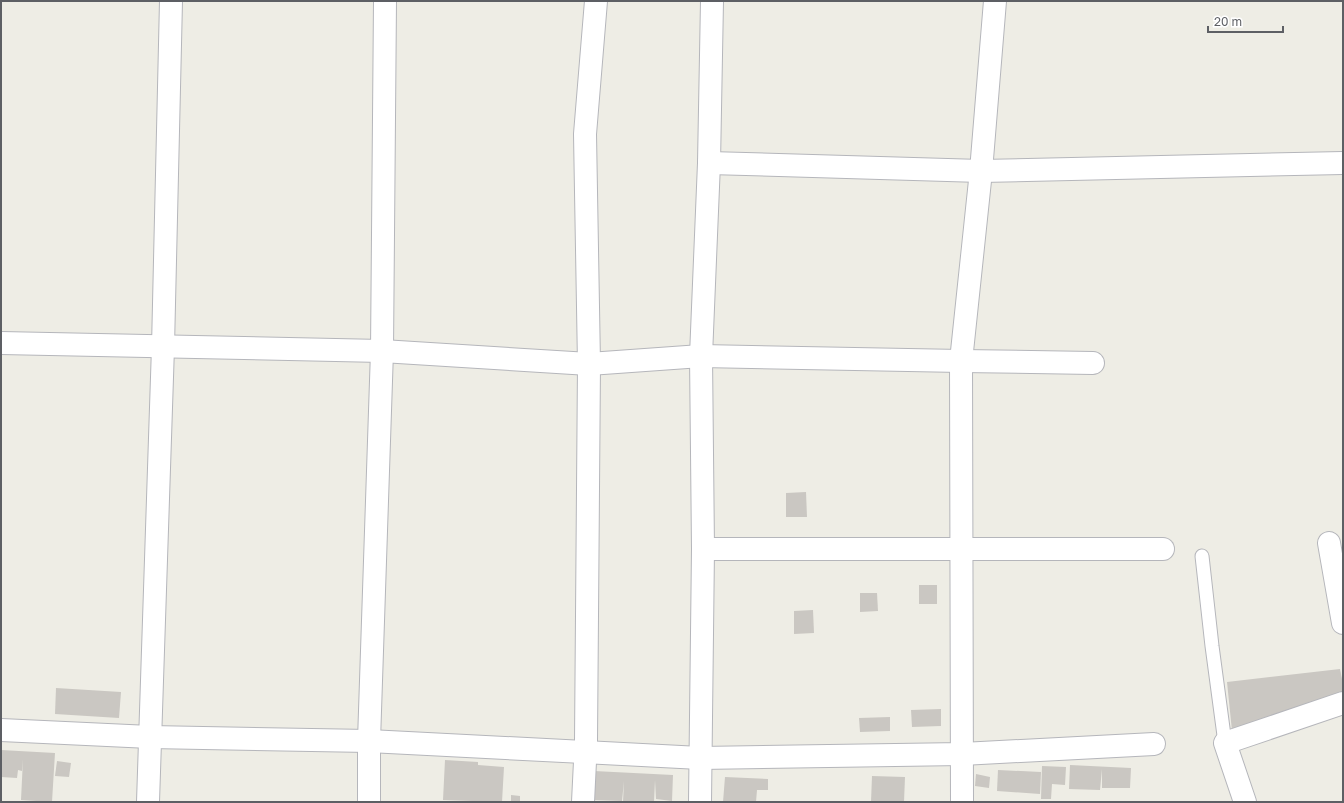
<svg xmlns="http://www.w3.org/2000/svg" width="1344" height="803" viewBox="0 0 1344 803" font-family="'Golos Text',sans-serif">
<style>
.building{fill:#cac7c2}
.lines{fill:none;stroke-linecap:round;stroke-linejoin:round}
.service-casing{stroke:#b5b6bb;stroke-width:15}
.minor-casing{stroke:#b5b6bb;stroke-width:24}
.tertiary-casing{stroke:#b5b6bb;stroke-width:24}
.service{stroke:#fff;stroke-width:13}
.minor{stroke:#fff;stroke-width:22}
.tertiary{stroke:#fff;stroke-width:22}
</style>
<rect width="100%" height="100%" fill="#eeede5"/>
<!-- building -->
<g class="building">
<polygon points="806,492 807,517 786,517 786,493"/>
<rect x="919" y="585" width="18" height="19"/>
<polygon points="860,593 877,593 878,611 860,612"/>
<polygon points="813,610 814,633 794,634 794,611"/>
<polygon points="1340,669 1343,684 1343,697 1232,731 1227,682"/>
<polygon points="56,688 121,692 119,718 55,714"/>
<polygon points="941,709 941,726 912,727 911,710"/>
<polygon points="890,717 890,731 860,732 859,718"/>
<polygon points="1,750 55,753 52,802 21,800 23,759 22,771 18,770 17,778 1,777"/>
<polygon points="445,760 478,762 478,765 504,767 502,802 443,800"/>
<polygon points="57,761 71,763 69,777 55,776"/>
<polygon points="1070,765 1131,768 1130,788 1102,788 1102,769 1100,790 1069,789"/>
<polygon points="1042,766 1066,767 1065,785 1052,784 1051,799 1041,799"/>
<polygon points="998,770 1041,772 1040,794 997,791"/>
<polygon points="594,771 673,775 672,801 656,799 655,780 654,802 623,802 624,781 622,801 593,800"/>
<polygon points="976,774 990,777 989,788 975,786"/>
<polygon points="872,776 905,777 904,802 871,802"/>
<polygon points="725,777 768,779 768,790 757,790 756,802 723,802"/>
<polygon points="511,795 520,796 520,802 511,802"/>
</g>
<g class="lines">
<defs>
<polyline id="service" points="1202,556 1212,646 1225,743"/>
<g id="minor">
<polyline points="709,163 981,171 1343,163"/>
<polyline points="1,343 382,351 589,364 701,356 961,361 1093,363"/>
<polyline points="1329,543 1343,623"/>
<polyline points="703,549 1163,549"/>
<polyline points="1,730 150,737 369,741 700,758 962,754 1154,744"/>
<polyline points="369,802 369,741 382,351 385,1"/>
<polyline points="583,802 586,741 589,364 585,134 596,1"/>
<polyline points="700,802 703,549 701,356 709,163 712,1"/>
<polyline points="962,802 961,361 981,171 995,1"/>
<polyline points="1245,802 1225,743 1343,703"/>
</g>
<polyline id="tertiary" points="148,802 163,347 171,1"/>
</defs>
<!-- service casing -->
<use href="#service" class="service-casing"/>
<!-- minor casing -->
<use href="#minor" class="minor-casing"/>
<!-- tertiary casing -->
<use href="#tertiary" class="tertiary-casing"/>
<!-- service -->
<use href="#service" class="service"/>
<!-- minor -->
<use href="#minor" class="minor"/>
<!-- tertiary -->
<use href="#tertiary" class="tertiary"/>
</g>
<!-- border -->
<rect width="1344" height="803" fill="none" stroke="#5d5f64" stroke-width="4"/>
<!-- scale -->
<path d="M1208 26v6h75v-6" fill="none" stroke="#5d5f64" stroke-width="2"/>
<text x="1214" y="26" font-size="12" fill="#5d5f64" stroke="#ffffff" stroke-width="3" paint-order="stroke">20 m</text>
</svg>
